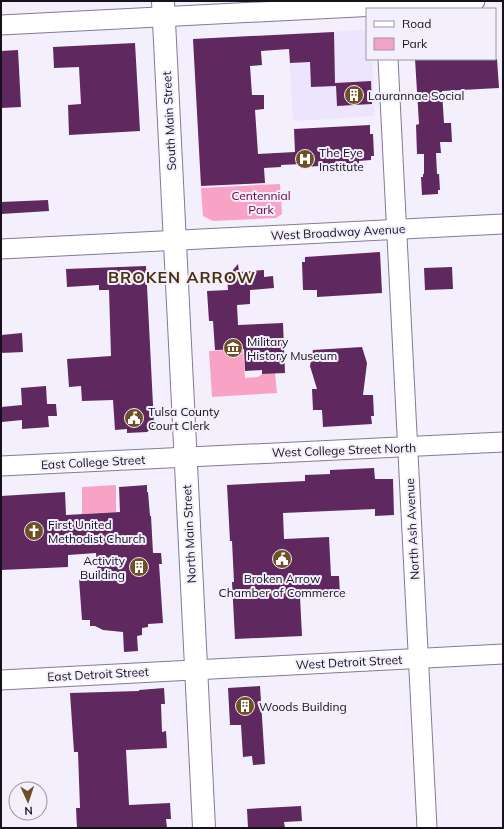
<svg xmlns="http://www.w3.org/2000/svg" width="504" height="829" viewBox="0 0 504 829" font-family="Mulish,sans-serif">
<style>
.built{fill:#ede5fd}
.green{fill:#f8a3c5}
.building{fill:#5f285e}
.lines{fill:none;stroke-linecap:round;stroke-linejoin:round}
.minor-casing{stroke:#847997;stroke-width:21}
.major-casing{stroke:#847997;stroke-width:24}
.minor{stroke:#fff;stroke-width:19}
.major{stroke:#fff;stroke-width:22}
.labels{text-anchor:middle;dominant-baseline:central;stroke-width:4;stroke-linejoin:round;paint-order:stroke}
.poi-label{font-size:12px;fill:#16111c;stroke:#f3effc;text-anchor:start}
.street-label{font-size:12px;fill:#16111c;stroke:#f3effc}
.park-label{font-size:12px;fill:#69023d;stroke:#f3effc}
.district-label{font-size:16px;font-weight:bold;letter-spacing:1px;fill:#48310d;stroke:#f3effc}
</style>
<rect width="100%" height="100%" fill="#f3effc"/>
<!-- built -->
<polygon class="built" points="367,30 367,59 372,59 375,116 293,121 288,34"/>
<!-- green -->
<g class="green">
<polygon points="280,184 282,214 276,218 213,221 203,216 201,188"/>
<polygon points="243,349 245,378 258,377 262,374 275,373 277,393 212,397 209,351"/>
<polygon points="116,485 116,512 82,514 82,487"/>
</g>
<!-- building -->
<g class="building">
<polygon points="334,32 335,83 371,81 372,104 337,106 336,86 311,87 310,62 290,63 289,49 261,51 262,65 250,66 252,95 264,95 264,109 255,110 258,154 295,152 294,129 370,125 370,134 373,134 374,156 371,156 371,160 359,161 359,164 301,167 301,164 281,165 281,167 264,168 265,183 201,186 193,39"/>
<polygon points="135,43 140,131 69,135 68,105 81,104 79,67 54,68 53,47"/>
<polygon points="18,50 21,107 1,108 1,51"/>
<polygon points="415,59 497,59 499,88 442,91 444,123 451,123 452,142 440,142 441,153 436,153 437,174 439,174 440,190 438,190 438,194 422,195 421,177 423,177 423,174 424,174 424,154 417,154 416,125 419,124"/>
<polygon points="48,200 49,211 1,214 1,202"/>
<polygon points="380,252 382,293 317,297 317,290 303,290 302,262 305,262 305,257"/>
<polygon points="238,264 239,272 264,270 264,277 273,276 274,288 250,290 250,304 237,305 238,325 283,323 285,373 262,374 262,370 245,371 244,349 215,350 213,321 209,321 207,291 228,290 227,277"/>
<polygon points="146,266 154,425 151,429 147,432 127,433 127,429 115,430 113,400 82,401 81,386 69,387 67,359 111,356 109,290 99,290 99,285 67,287 66,269"/>
<polygon points="452,267 453,289 425,290 424,268"/>
<polygon points="22,333 23,352 1,353 1,335"/>
<polygon points="362,347 367,363 363,395 373,395 374,416 371,416 372,424 323,427 322,410 313,410 312,389 317,389 310,366 313,350"/>
<polygon points="46,386 47,404 56,404 57,416 48,416 49,427 22,429 22,420 2,422 1,407 22,405 21,388"/>
<polygon points="374,468 375,479 393,479 394,515 375,516 375,509 283,513 284,539 329,537 331,576 339,576 340,595 300,597 302,636 235,639 232,582 234,582 232,541 230,541 227,485 305,481 305,475 330,474 330,470"/>
<polygon points="147,485 147,492 148,492 150,516 151,516 153,553 161,553 162,564 159,564 163,623 148,624 148,627 142,628 142,635 137,636 138,651 124,652 123,632 103,630 95,626 90,626 90,620 82,620 79,579 98,577 96,553 68,555 68,567 1,570 1,496 65,492 66,515 120,512 119,487"/>
<polygon points="260,686 265,764 253,765 252,756 243,757 241,725 230,725 228,688"/>
<polygon points="164,688 165,704 161,704 162,732 166,731 167,748 126,750 129,805 170,803 171,819 166,819 167,828 77,828 76,808 80,808 78,752 74,752 70,693 139,691 139,690"/>
<polygon points="301,806 302,821 284,822 285,828 248,828 247,809"/>
</g>
<g class="lines">
<defs>
<g id="minor">
<polyline points="1,25 475,1"/>
<polyline points="388,59 427,828"/>
<polyline points="1,249 503,224"/>
<polyline points="1,466 503,442"/>
<polyline points="1,680 503,654"/>
</g>
<polyline id="major" points="163,1 204,828"/>
</defs>
<!-- minor casing -->
<use href="#minor" class="minor-casing"/>
<!-- major casing -->
<use href="#major" class="major-casing"/>
<!-- minor -->
<use href="#minor" class="minor"/>
<!-- major -->
<use href="#major" class="major"/>
</g>
<!-- icons -->
<defs>
<symbol id="building-disc" viewBox="-11 -11 22 22"><circle r="9.5" fill="#6e5025" stroke="#f3effc"/><path d="M-4-6H4V6H1V3H-1V6H-4ZM-2.5-4.3h1.7v1.8h-1.7ZM.8-4.3h1.7v1.8H.8ZM-2.5-1h1.7V.8h-1.7ZM.8-1h1.7V.8H.8Z" fill="#fff"/></symbol>
<symbol id="hospital-disc" viewBox="-11 -11 22 22"><circle r="9.5" fill="#6e5025" stroke="#f3effc"/><path d="M-5-5h3v3.5h4V-5h3V5h-3V1.5h-4V5h-3Z" fill="#fff"/></symbol>
<symbol id="museum-disc" viewBox="-11 -11 22 22"><circle r="9.5" fill="#6e5025" stroke="#f3effc"/><path d="M0-6L6-3V-2H-6V-3ZM-5-1h2V3h-2ZM-1-1h2V3h-2ZM3-1h2V3H3ZM-6 4H6V6H-6Z" fill="#fff"/></symbol>
<symbol id="civic-disc" viewBox="-11 -11 22 22"><circle r="9.5" fill="#6e5025" stroke="#f3effc"/><path d="M-.6-6.5H3V-4.5H.6V-3L4-1V1h2V6H-6V1h2V-1L-.6-3ZM-1.2 2.5V6h2.4V2.5Z" fill="#fff"/></symbol>
<symbol id="church-disc" viewBox="-11 -11 22 22"><circle r="9.5" fill="#6e5025" stroke="#f3effc"/><path d="M-1.2-6h2.4v3.5h3.3v2.4h-3.3V6h-2.4V-.1h-3.3v-2.4h3.3Z" fill="#fff"/></symbol>
</defs>
<g fill-rule="evenodd">
<use href="#building-disc" x="343" y="84" width="22" height="22"/>
<use href="#hospital-disc" x="294" y="148" width="22" height="22"/>
<use href="#museum-disc" x="222" y="337" width="22" height="22"/>
<use href="#civic-disc" x="123" y="407" width="22" height="22"/>
<use href="#church-disc" x="23" y="520" width="22" height="22"/>
<use href="#civic-disc" x="271" y="548" width="22" height="22"/>
<use href="#building-disc" x="128" y="556" width="22" height="22"/>
<use href="#building-disc" x="234" y="695" width="22" height="22"/>
</g>
<g class="labels">
<!-- poi labels -->
<g class="poi-label">
<text x="368" y="95">Laurannae Social</text>
<text x="319" y="152">The Eye<tspan x="319" dy="14">Institute</tspan></text>
<text x="247" y="341">Military<tspan x="247" dy="14">History Museum</tspan></text>
<text x="148" y="411">Tulsa County<tspan x="148" dy="14">Court Clerk</tspan></text>
<text x="48" y="524">First United<tspan x="48" dy="14">Methodist Church</tspan></text>
<text x="125" y="560" text-anchor="end">Activity<tspan x="125" dy="14">Building</tspan></text>
<text x="282" y="578" text-anchor="middle">Broken Arrow<tspan x="282" dy="14">Chamber of Commerce</tspan></text>
<text x="259" y="706">Woods Building</text>
</g>
<!-- street labels -->
<g class="street-label">
<text transform="translate(169 121) rotate(-93)">South Main Street</text>
<text transform="translate(338 232) rotate(-3)">West Broadway Avenue</text>
<text transform="translate(344 450) rotate(-2)">West College Street North</text>
<text transform="translate(93 462) rotate(-3)">East College Street</text>
<text transform="translate(412 529) rotate(-93)">North Ash Avenue</text>
<text transform="translate(189 534) rotate(-93)">North Main Street</text>
<text transform="translate(349 662) rotate(-3)">West Detroit Street</text>
<text transform="translate(98 674) rotate(-3)">East Detroit Street</text>
</g>
<!-- park labels -->
<g class="park-label">
<text x="261" y="195">Centennial<tspan x="261" dy="14">Park</tspan></text>
</g>
<!-- district labels -->
<g class="district-label">
<text x="182" y="277">BROKEN ARROW</text>
</g>
</g>
<!-- border -->
<rect width="504" height="829" fill="none" stroke="#16111c" stroke-width="4"/>
<!-- legend -->
<rect x="366" y="8" width="130" height="52" fill="#f3effc" stroke="#9b96a2"/>
<rect x="374" y="21" width="20" height="6" fill="#ffffff" stroke="#9b96a2"/>
<text x="402" y="28" font-size="12" fill="#16111c">Road</text>
<rect x="374" y="38" width="20" height="12" fill="#f8a3c5" stroke="#9b96a2"/>
<text x="402" y="48" font-size="12" fill="#16111c">Park</text>
<!-- north arrow -->
<g transform="translate(28 801) rotate(177)"><circle r="19" fill="#f3effc" stroke="#9b96a2"/>
<path d="M0-3L7 15L0 10L-7 15Z" fill="#6e5025"/>
<text y="-6" font-size="11" font-weight="bold" text-anchor="middle" fill="#16111c">N</text>
</g>
</svg>
